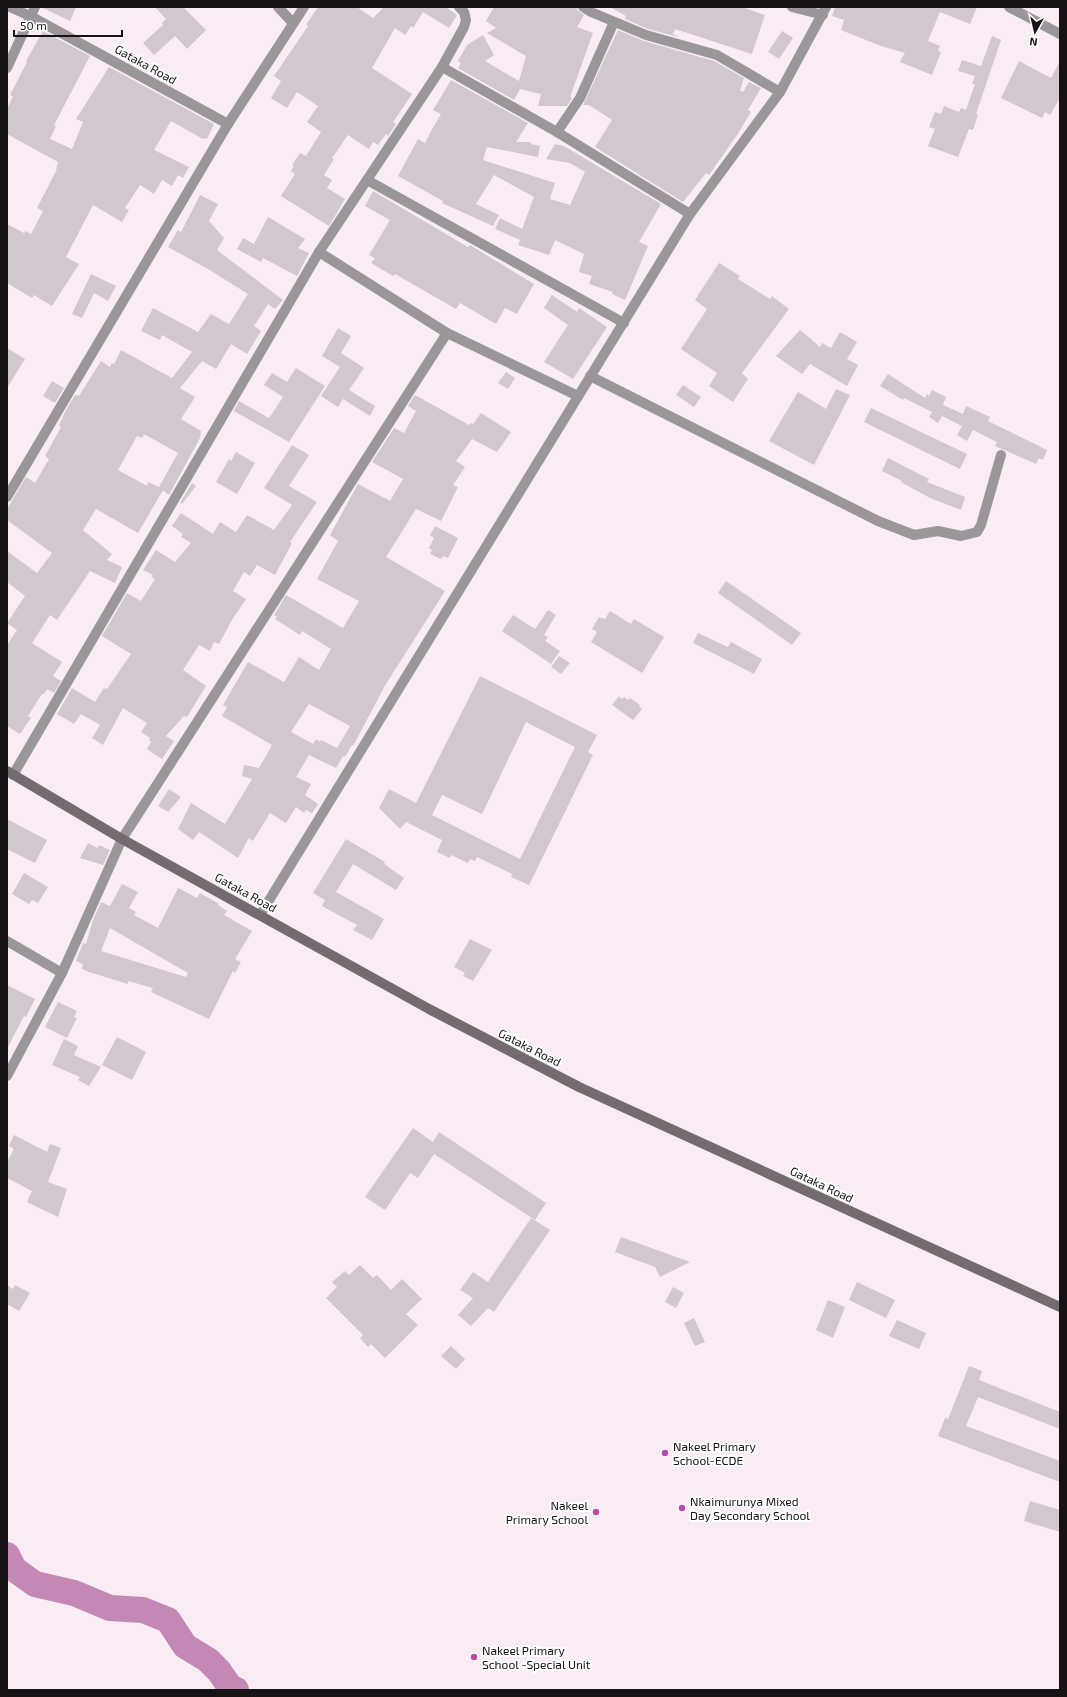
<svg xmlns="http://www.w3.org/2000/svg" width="1067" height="1697" viewBox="0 0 1067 1697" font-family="'Exo 2',sans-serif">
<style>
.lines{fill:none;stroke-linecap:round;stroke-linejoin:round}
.river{stroke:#c388b3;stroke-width:26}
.building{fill:#d2c6cf;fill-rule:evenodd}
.street{stroke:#9b969a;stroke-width:10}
.secondary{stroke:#736b70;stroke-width:10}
.poi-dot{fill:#bd4ba5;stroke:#fff;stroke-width:1.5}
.labels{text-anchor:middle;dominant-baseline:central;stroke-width:4;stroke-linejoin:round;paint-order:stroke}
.street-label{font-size:12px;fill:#161215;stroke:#fff}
.poi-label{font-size:12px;fill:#161215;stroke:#fff;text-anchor:start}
</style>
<rect width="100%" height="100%" fill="#f9ecf5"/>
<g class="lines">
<!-- river -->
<polyline class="river" points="7,1555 14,1569 35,1584 74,1593 110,1608 143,1610 168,1620 185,1646 208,1660 219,1671 230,1687 236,1690"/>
</g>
<!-- building -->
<g class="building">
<polygon points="41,7 76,7 70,21"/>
<polygon points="155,7 183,7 206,30 187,49 175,36 154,55 143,43 163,25 162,23 166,19"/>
<polygon points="318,7 357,7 373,18 384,7 446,7 457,15 449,28 423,12 413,28 411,26 405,35 395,28 372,68 412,94 393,122 396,124 388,136 386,134 378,145 373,142 369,149 348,135 332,158 334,159 324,175 332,180 327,188 345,199 329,226 281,196 295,174 291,171 294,166 292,165 300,153 306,156 321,132 307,122 318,106 297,92 287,108 271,98 281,81 274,76 308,26 306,25"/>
<polygon points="494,7 577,7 577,10 584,15 577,27 593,33 570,97 572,98 567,106 538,106 541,94 520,89 514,100 458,68 461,63 458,61 467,45 483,35 494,55 485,61 519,81 526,56 487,33 496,28 486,21"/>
<polygon points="610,7 742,7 765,15 752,54 675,29 673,34 679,37 648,29 625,19 626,16"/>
<polygon points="835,7 977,7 970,24 940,12 928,41 940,46 938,51 941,52 932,75 900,62 905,53 881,46 841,30 844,20 832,16"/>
<polygon points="618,30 644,41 714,61 744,78 740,91 743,92 749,82 761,88 748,110 751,112 737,135 709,175 706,173 683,202 595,147 612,120 589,105 583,105"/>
<polygon points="43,31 90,56 54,125 56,126 50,139 72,149 83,122 76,119 109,67 214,124 207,139 204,138 203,139 171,121 154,150 189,167 183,178 178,175 172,186 162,180 154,194 140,185 125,208 129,210 122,222 93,205 66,257 79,264 52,306 34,295 32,298 7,283 7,224 24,233 26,231 31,234 43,211 37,208 57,169 56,169 58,162 7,134 7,109 13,96 10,95 27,62 26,61"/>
<polygon points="782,31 793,38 779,59 768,52"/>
<polygon points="992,36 1001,40 976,114 978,115 973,130 969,129 958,157 928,146 935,129 929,127 935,112 941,114 944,106 959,112 961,108 966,110 975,84 972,84 975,76 958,71 962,60 981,66"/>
<polygon points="1019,61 1051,78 1060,61 1060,98 1050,115 1045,112 1042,118 1001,98"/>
<polygon points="451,80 528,123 516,142 531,142 531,144 540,146 538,157 487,147 483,160 555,183 550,199 570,205 585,172 570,163 546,159 555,144 564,146 661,204 639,242 648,246 625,300 612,294 613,292 589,284 592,276 579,272 584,254 555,240 549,255 518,245 520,240 495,229 500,218 522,229 534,197 494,175 476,204 499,215 493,226 442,203 443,201 398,176 418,139 425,143 430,133 441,114 433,110"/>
<polygon points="373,191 468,247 470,245 534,284 517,314 505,308 496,324 460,303 456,309 395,274 393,276 371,263 375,258 369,255 390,220 365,206"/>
<path d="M 200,195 L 218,204 L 209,221 L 224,238 L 217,250 L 283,300 L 275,309 L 268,304 L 254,326 L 261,331 L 247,354 L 231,344 L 216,369 L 202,361 L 180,388 L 195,397 L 181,419 L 201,431 L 200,438 L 169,495 L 163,490 L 138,533 L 96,509 L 83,530 L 112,554 L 107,560 L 122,567 L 115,583 L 90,571 L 57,620 L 50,615 L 32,643 L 62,662 L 53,676 L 61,681 L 54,693 L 47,689 L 44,694 L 42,694 L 28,716 L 31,718 L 20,734 L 7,726 L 7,645 L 17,630 L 7,623 L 25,596 L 7,582 L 7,551 L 37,573 L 52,553 L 7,520 L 7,509 L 26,477 L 35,483 L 49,459 L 45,456 L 61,427 L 59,425 L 66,410 L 75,395 L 79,396 L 101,361 L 110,367 L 112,363 L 114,364 L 121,350 L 172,378 L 192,352 L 162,335 L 160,340 L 141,331 L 153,308 L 198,332 L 211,314 L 229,324 L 248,294 L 208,269 L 168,247 L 178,230 L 181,232 ZM 144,434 L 178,453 L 159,487 L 148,482 L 147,486 L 118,470 L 137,436 L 142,438 Z"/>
<polygon points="268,217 305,239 298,248 309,253 297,276 263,258 261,262 237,249 243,238 254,244"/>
<polygon points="719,263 740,276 738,279 770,299 772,296 789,309 742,373 748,379 733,402 709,386 717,373 681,349 707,309 695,300"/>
<polygon points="91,274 116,286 108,301 94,293 82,318 72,314"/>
<polygon points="552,295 577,312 579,308 607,327 573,379 544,362 568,325 544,308"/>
<polygon points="338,328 351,336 341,353 364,368 349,390 375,406 370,416 343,399 338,407 321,396 340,367 322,356"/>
<polygon points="800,330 820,347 822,343 831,348 840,332 857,342 847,359 858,365 847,386 810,364 802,374 776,356"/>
<polygon points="7,348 25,359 7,388"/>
<polygon points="296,368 325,386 289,442 234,411 239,401 269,418 283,397 264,385 272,373 287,382"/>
<polygon points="506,372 515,378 508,389 498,383"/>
<polygon points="888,374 925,398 927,394 929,396 932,390 946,397 943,405 963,414 966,406 990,417 988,421 1047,450 1043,460 1039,458 1036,464 995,446 997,442 973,430 967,441 957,435 962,426 942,416 938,423 929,417 932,412 904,398 903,400 880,386"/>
<polygon points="52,381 64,388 55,403 43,396"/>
<polygon points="683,385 701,397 694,407 676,395"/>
<polygon points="836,389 850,395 814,465 769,441 798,392 826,409"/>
<path d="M 415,395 L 469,425 L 471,423 L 473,424 L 481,413 L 511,432 L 497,452 L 472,439 L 456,461 L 465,467 L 453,485 L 458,487 L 441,521 L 416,509 L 386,557 L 445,591 L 386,684 L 353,746 L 352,745 L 345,757 L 343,756 L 336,768 L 309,755 L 296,777 L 311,784 L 305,795 L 318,804 L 312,813 L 306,810 L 304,813 L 296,807 L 286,823 L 270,813 L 253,841 L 249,838 L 238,858 L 199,832 L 193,840 L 178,829 L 191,803 L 225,824 L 252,779 L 242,776 L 244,765 L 259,768 L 272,745 L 222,716 L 227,707 L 223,705 L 248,662 L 284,682 L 299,657 L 319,670 L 331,649 L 302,631 L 300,635 L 275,619 L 277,617 L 274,615 L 286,595 L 343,628 L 359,601 L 317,579 L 338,541 L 330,535 L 358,484 L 390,501 L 403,479 L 372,462 L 394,428 L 404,433 L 416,411 L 408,406 ZM 309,704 L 350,726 L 337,748 L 321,740 L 320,742 L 316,739 L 313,744 L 291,732 Z"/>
<polygon points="871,408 967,454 960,469 864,422"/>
<polygon points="292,445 309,455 289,486 317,502 290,542 292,543 275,575 257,565 250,576 244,572 233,591 246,599 232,620 219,644 214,642 210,651 199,645 183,670 206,686 187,717 184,716 166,736 174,741 162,759 147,749 151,742 149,740 150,738 141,732 147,723 123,708 103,745 92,738 100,725 81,714 74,724 57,714 72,688 95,702 104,688 107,689 131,654 102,636 127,593 141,601 155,579 151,577 153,575 143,570 156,550 175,562 191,543 181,537 183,534 172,526 181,513 213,534 220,522 236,532 247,515 274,530 292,505 264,488"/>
<polygon points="236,452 255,463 237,494 216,482 229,459 231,461"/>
<polygon points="888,458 929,479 927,482 965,497 961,510 930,498 901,482 902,481 882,471"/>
<polygon points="192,483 196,486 182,504 180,503"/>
<polygon points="435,526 458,538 448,558 443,556 441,559 430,554 432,550 429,548 434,538 430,535"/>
<polygon points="726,581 801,633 792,645 718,593"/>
<polygon points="548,610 556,615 544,635 548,637 545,641 560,651 551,664 502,631 513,615 535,629"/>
<polygon points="610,611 631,624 634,619 664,637 642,673 591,642 597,632 592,629 599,617 605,619"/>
<polygon points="698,633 728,647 731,642 762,659 754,674 693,643"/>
<polygon points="559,656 570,663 561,674 551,667"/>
<path d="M 480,676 L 597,735 L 588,752 L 593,755 L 529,885 L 511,877 L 512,874 L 477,857 L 475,861 L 470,859 L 468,863 L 451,855 L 450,858 L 437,852 L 442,840 L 406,822 L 400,829 L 379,808 L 389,789 L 416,803 ZM 526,722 L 575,747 L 520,859 L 432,815 L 442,795 L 482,814 Z"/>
<polygon points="619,696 622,699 624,697 628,700 630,698 640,705 639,706 642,709 633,720 612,705"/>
<polygon points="169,789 181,797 168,812 158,806"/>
<polygon points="7,819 47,840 35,863 7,849"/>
<polygon points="346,839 385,862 384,864 404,878 396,890 353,864 336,892 384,919 372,940 353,930 357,925 322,906 325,900 313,893"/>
<polygon points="88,843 97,848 99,845 110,850 103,865 80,858"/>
<polygon points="24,873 48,887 38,903 32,900 29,904 12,894"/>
<path d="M 122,884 L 138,892 L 129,908 L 136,912 L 134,915 L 158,928 L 178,888 L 197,898 L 200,893 L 219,904 L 218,905 L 227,911 L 224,915 L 252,931 L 235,959 L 241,962 L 235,973 L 233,971 L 209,1019 L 151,992 L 153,988 L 128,981 L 128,984 L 89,972 L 82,969 L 83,964 L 76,961 L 83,943 L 86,944 L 93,920 L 101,902 L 110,906 ZM 110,928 L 188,973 L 186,977 L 101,951 Z"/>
<polygon points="470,939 492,950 473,981 463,976 465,973 454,967"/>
<polygon points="7,985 35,999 26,1017 24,1016 7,1049"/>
<polygon points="58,1002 77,1011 74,1017 77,1018 67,1038 45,1027"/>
<polygon points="117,1037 146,1052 132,1080 102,1065"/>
<polygon points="64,1039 78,1046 74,1055 101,1067 89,1086 78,1080 80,1077 52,1065"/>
<polygon points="413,1128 433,1142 439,1132 546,1203 535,1220 434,1154 418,1178 410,1173 385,1210 365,1197"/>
<polygon points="14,1135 47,1152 50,1144 61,1148 48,1182 67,1189 58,1217 27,1202 32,1191 7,1178 7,1162 14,1149 9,1146"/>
<polygon points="531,1218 550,1230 494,1312 488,1308 471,1326 458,1315 473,1298 460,1290 473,1272 488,1282"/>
<polygon points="621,1237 690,1262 660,1277 655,1267 615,1252"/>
<polygon points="360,1265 373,1278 377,1275 391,1290 402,1279 422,1299 406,1314 418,1325 385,1358 371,1344 368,1347 360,1338 363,1335 326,1298 337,1287 332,1282 345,1271 349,1275"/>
<polygon points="857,1282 895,1300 886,1318 849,1300"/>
<polygon points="7,1285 13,1289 15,1285 30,1293 19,1311 7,1304"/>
<polygon points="673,1287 684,1293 676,1308 665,1302"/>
<polygon points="828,1300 845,1307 833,1338 816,1330"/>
<polygon points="694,1318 705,1342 695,1346 684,1323"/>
<polygon points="897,1320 926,1333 919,1349 889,1336"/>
<polygon points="451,1346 465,1359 456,1369 441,1356"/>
<polygon points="969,1366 982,1371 979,1380 1060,1412 1060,1429 978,1397 966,1426 1060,1461 1060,1482 938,1436 945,1418 948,1419"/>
<polygon points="1030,1501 1060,1510 1060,1532 1024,1521"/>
</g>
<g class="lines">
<!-- street -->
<g class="street">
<polyline points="10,7 32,17 228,124"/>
<polyline points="278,7 293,23"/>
<polyline points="583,7 591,12 646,35 717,55 780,92"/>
<polyline points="792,7 823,15"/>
<polyline points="1009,7 1060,34"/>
<polyline points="442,67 557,132 690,214"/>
<polyline points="7,68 35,7"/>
<polyline points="557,132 580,98 614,22"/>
<polyline points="367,180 624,323"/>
<polyline points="319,252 447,333 578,396"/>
<polyline points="590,376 878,521 914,535 938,531 961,536 977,532 981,525 1001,455"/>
<polyline points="7,497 228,124 304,7"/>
<polyline points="13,775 319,252 442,67 464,27 466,20 464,12 459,7"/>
<polyline points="260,915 690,214 780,92 826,7"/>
<polyline points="7,941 62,973"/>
<polyline points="7,1076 62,973 122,839 447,333"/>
</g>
<!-- secondary -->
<polyline class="secondary" points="7,771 122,839 429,1009 579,1087 1060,1307"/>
</g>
<!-- markers -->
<g class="poi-dot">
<circle cx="665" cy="1453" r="4"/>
<circle cx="682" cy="1508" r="4"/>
<circle cx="596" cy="1512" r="4"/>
<circle cx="474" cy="1657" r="4"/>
</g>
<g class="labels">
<!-- street labels -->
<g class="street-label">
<text transform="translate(146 64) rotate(29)">Gataka Road</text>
<text transform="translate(246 892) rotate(29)">Gataka Road</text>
<text transform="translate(530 1047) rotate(27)">Gataka Road</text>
<text transform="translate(822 1184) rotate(25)">Gataka Road</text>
</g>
<!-- poi labels -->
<g class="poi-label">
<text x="673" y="1446">Nakeel Primary<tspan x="673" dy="14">School-ECDE</tspan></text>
<text x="690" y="1501">Nkaimurunya Mixed<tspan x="690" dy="14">Day Secondary School</tspan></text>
<text x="588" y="1505" text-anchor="end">Nakeel<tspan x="588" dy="14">Primary School</tspan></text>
<text x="482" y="1650">Nakeel Primary<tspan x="482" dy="14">School -Special Unit</tspan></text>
</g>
</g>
<!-- border -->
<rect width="1067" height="1697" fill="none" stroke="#161215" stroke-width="16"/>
<!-- north arrow -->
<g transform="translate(1035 32) rotate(188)" stroke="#ffffff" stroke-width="3" paint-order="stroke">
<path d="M0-3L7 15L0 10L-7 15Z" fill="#161215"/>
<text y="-6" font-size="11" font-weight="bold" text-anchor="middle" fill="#161215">N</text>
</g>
<!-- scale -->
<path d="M14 30v6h108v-6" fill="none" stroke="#161215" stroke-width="2"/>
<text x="20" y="30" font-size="12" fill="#161215" stroke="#ffffff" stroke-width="3" paint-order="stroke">50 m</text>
</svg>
